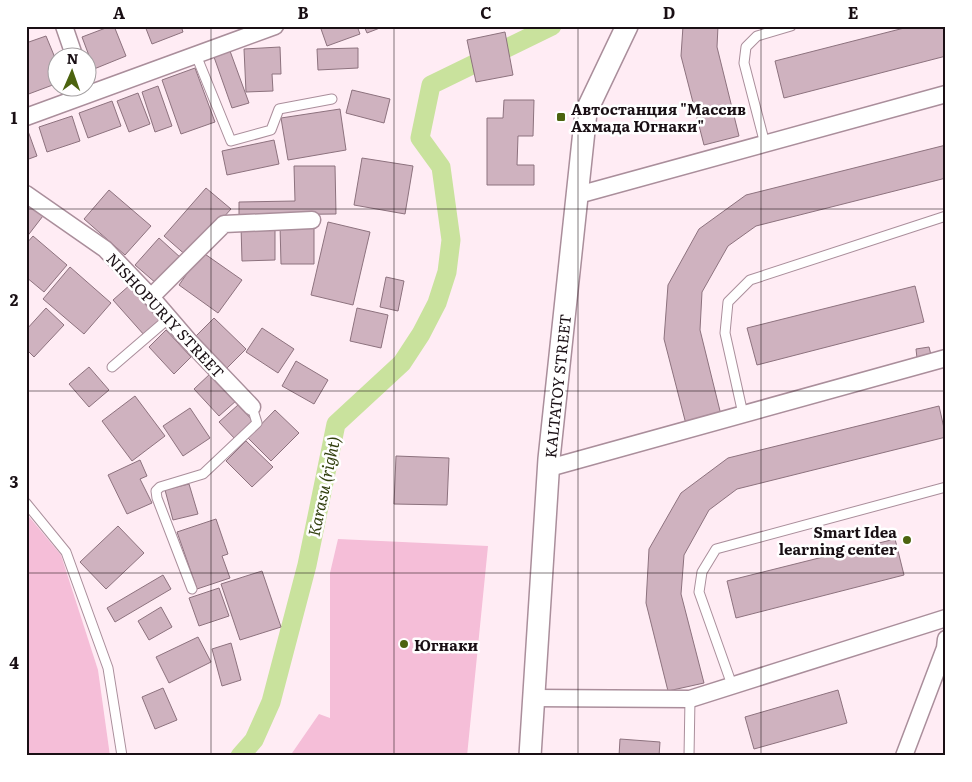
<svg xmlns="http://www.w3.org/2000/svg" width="972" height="782" viewBox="0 0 972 782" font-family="Literata,serif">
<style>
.green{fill:#f5bed8}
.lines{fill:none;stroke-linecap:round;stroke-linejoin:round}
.canal{stroke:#c9e29d;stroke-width:19}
.building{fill:#cfb2bf;stroke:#8d727e}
.service-casing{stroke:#aa8e9b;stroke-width:11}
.minor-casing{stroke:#aa8e9b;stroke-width:19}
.tertiary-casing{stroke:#aa8e9b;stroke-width:24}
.service{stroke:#fff;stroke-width:9}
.minor{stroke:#fff;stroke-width:16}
.tertiary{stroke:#fff;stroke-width:21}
.grid{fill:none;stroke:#190f14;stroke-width:1;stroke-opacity:0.55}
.poi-dot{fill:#4c630f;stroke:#fff;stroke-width:2}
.labels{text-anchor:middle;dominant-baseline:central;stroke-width:5;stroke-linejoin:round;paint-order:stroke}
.poi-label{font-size:15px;font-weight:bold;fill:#190f14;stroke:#fff;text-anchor:start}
.street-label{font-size:15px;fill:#190f14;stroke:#fff}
.water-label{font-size:16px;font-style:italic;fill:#32400f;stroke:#fff}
.neatline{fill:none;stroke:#190f14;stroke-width:2}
.grid-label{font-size:16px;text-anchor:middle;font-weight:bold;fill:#190f14}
</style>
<rect width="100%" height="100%" fill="#ffecf4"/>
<!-- green -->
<g class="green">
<polygon points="26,513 61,555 98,670 110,756 26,756"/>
<polygon points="338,539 488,546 467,756 290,756 319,714 330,718 330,573"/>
</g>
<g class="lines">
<!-- canal -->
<polyline class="canal" points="240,756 254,740 271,702 307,565 336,424 402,363 421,334 437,303 447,272 451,240 441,167 420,138 431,85 552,26"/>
</g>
<!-- building -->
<g class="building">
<polygon points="111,26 114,26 126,56 94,69 82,37"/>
<polygon points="145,26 181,26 183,32 152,44"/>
<polygon points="320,26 357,26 360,34 327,46"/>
<polygon points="364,26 385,26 367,33"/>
<polygon points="683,26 718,26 717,47 739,136 704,145 681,56"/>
<polygon points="912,26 944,26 946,56 784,98 775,61"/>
<polygon points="505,32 513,75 476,82 467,40"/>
<polygon points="46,36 58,65 58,83 26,95 26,43"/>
<polygon points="280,47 281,74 272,74 273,91 246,92 244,49"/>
<polygon points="358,48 358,68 318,70 317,49"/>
<polygon points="230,51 249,103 232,108 214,57"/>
<polygon points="195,68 215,122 181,134 162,80"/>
<polygon points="158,86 172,126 155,132 142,92"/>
<polygon points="352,90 390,99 384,123 346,113"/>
<polygon points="138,93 150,124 129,132 117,101"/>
<polygon points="504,100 534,100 533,136 518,136 517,165 534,165 534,185 487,185 487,118 503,118"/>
<polygon points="112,101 121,126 88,138 79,113"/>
<polygon points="340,109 346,150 288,160 281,118"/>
<polygon points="72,116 80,141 47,152 39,127"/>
<polygon points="28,131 37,156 26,160 26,132"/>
<polygon points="274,140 279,164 227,175 222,151"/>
<polygon points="946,145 946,178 756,226 728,246 702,292 700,330 722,419 687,428 664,339 668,285 699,229 746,195"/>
<polygon points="362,158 413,166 405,214 354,205"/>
<polygon points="294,166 335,166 336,214 239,215 239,202 295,201"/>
<polygon points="206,188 231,209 188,257 164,236"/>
<polygon points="109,190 151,226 125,255 84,219"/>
<polygon points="26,197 46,212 26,238"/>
<polygon points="328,222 370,232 353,305 311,295"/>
<polygon points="280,225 314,225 314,264 281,264"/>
<polygon points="241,226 275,226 275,260 242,261"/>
<polygon points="33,236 67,265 44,292 26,277 26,244"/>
<polygon points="159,238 181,258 157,284 135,265"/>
<polygon points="202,252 242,280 218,313 179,285"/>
<polygon points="70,267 111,303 84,334 43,299"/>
<polygon points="386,277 404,281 398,311 380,307"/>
<polygon points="131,284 163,319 145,336 113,300"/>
<polygon points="915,286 924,322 757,365 747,328"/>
<polygon points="46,308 64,325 34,357 26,349 26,330"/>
<polygon points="357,308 388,315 381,348 350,341"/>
<polygon points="214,318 246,349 226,369 194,338"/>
<polygon points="262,328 294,349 278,373 246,352"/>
<polygon points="166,330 191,357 174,374 149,347"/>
<polygon points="929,347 931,355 917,358 916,349"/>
<polygon points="296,361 328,380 314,404 282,386"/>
<polygon points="89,367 109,390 89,407 69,384"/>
<polygon points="211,373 237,400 219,416 194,389"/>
<polygon points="135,396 165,436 132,461 102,421"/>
<polygon points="238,405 255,423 236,440 219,422"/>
<polygon points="939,406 946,437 737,489 709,510 684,555 681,594 704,683 668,691 646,603 649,549 681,493 728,458"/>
<polygon points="190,408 210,438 183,456 163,426"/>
<polygon points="275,410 299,433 271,461 248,438"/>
<polygon points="246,441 273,467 252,487 226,461"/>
<polygon points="396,456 449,458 447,505 394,504"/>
<polygon points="140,460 147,476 140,479 152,503 127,514 108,475"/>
<polygon points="189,484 198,514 173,520 165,490"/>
<polygon points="216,519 228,554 222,556 230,578 197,589 177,532"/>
<polygon points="118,526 144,553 106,589 80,562"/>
<polygon points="895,539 904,575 736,618 727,581"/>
<polygon points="262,571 281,627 240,640 221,584"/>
<polygon points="163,575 171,589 115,622 107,608"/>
<polygon points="219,588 229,616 199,626 189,598"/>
<polygon points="161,607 172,627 149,640 138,621"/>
<polygon points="198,637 211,662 169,683 156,657"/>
<polygon points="231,643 241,680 222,686 212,649"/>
<polygon points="163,688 177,720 155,729 142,697"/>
<polygon points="838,690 847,723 754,749 745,717"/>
<polygon points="620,739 660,742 659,756 619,756"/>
</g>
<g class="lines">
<defs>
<g id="service">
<polyline points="196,55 231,141 271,130 279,109 332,99"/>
<polyline points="765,144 744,63 746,47 757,36 791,26"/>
<polyline points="112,367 169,318"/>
<polyline points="743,414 725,333 728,302 750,280 946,216"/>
<polyline points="26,503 66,552 108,668 122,756"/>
<polyline points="192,589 157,498 156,491 160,487 203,474 257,423 252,407"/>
<polyline points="732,685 699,592 702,572 716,549 946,487"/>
<polyline points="689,756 690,699"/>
</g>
<g id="minor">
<polyline points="64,26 75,58"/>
<polyline points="26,117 275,26"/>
<polyline points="26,194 105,249 151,297 188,340 252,407"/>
<polyline points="578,195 946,94"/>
<polyline points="151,297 224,224 312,220"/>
<polyline points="549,468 946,358"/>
<polyline points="533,698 690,699 946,618"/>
<polyline points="904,756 945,648 946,639"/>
</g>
<polyline id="tertiary" points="530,756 549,459 586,112 627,26"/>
</defs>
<!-- service casing -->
<use href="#service" class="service-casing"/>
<!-- minor casing -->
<use href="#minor" class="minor-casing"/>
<!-- tertiary casing -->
<use href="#tertiary" class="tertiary-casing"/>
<!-- service -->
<use href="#service" class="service"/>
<!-- minor -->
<use href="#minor" class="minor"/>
<!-- tertiary -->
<use href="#tertiary" class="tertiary"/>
</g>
<!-- grid -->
<path class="grid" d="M 211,26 L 211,756M 394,26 L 394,756M 578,26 L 578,756M 761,26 L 761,756M 26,209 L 946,209M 26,391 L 946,391M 26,573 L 946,573"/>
<!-- markers -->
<g class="poi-dot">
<rect x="556" y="112" width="10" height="10" rx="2.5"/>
<circle cx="907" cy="540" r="5"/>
<circle cx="404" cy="644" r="5"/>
</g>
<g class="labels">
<!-- poi labels -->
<g class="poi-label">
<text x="571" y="108">Автостанция "Массив<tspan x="571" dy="17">Ахмада Югнаки"</tspan></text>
<text x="897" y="531" text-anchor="end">Smart Idea<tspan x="897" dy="17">learning center</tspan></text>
<text x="414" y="644">Югнаки</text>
</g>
<!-- street labels -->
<g class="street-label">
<text transform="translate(166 315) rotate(47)">NISHOPURIY STREET</text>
<text transform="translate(557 386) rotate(-84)">KALTATOY STREET</text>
</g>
<!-- water labels -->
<g class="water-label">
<text transform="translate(323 486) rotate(-78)">Karasu (right)</text>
</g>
</g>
<!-- border -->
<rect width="972" height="782" fill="none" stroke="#ffffff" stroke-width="55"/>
<!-- north arrow -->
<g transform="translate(72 72) rotate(2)"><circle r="24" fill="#ffffff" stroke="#a39fa1"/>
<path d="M0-4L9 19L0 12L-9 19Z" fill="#4c630f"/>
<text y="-8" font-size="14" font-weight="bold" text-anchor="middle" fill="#190f14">N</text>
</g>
<rect x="28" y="28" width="916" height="726" class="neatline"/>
<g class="grid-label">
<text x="119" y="19">A</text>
<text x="303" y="19">B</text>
<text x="486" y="19">C</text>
<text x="669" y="19">D</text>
<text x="853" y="19">E</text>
<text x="14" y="124">1</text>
<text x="14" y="306">2</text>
<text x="14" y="488">3</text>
<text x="14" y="669">4</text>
</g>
</svg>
